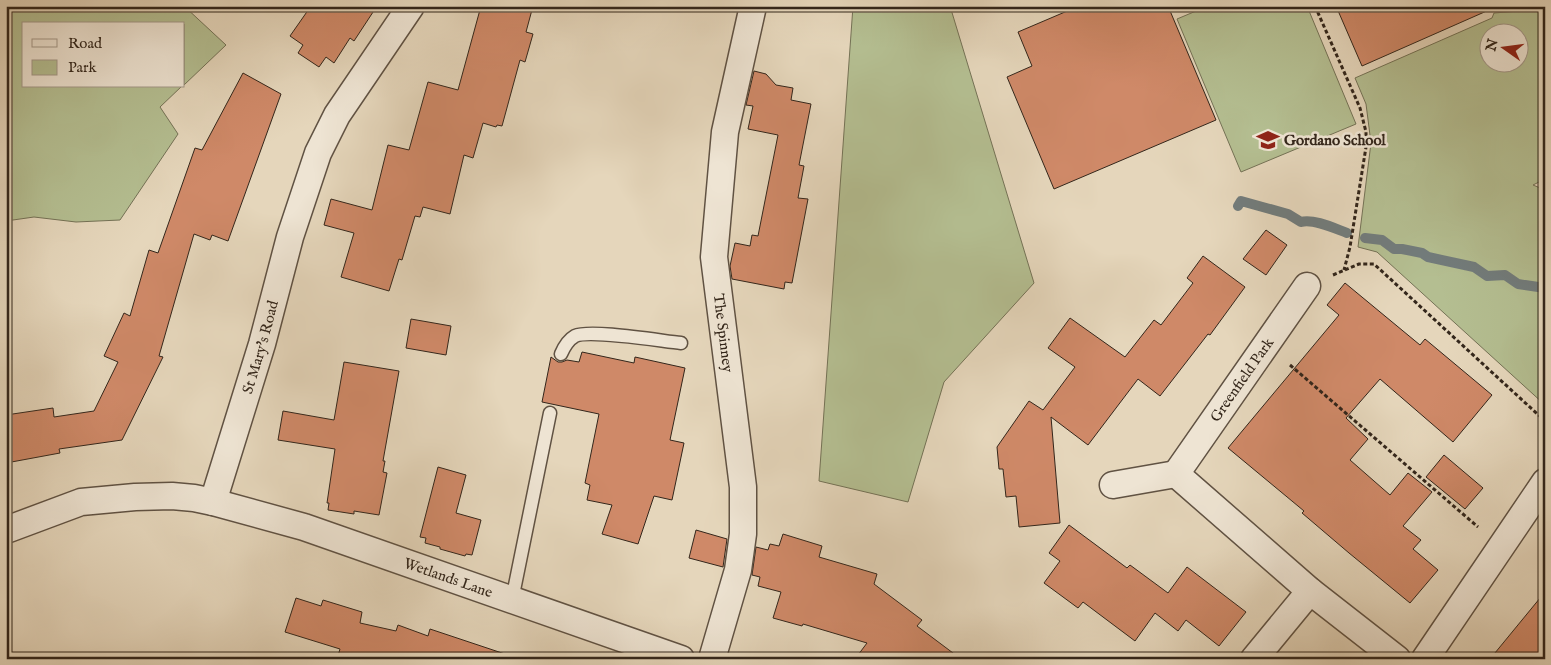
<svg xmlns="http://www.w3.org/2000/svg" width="1551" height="665" viewBox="0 0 1551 665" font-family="'IM FELL English',serif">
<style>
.green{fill:#b4be91;stroke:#747256;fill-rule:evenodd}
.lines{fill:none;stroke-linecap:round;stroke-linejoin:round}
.stream{stroke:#727c7c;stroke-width:10}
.building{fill:#cf8968;stroke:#33261b}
.lane-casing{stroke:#605243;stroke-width:15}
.street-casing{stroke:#605243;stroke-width:29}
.path{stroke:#33261b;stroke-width:3;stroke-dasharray:4 2.5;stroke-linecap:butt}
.lane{stroke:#eee4d3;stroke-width:12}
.street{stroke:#eee4d3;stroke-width:26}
.labels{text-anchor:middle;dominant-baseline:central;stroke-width:5;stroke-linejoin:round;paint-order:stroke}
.poi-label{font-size:15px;font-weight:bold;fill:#33261b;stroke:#eee4d3;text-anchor:start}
.street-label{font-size:15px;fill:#33261b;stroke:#eee4d3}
</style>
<rect width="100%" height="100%" fill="#e5d6bb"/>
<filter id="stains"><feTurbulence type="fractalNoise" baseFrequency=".004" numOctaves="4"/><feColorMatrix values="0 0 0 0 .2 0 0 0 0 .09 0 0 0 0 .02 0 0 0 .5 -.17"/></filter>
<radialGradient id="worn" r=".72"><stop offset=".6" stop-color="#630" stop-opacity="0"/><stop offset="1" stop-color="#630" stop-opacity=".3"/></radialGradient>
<!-- green -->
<g class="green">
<polygon points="6,6 184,6 226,45 184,85 184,24 24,24 24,86 182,86 160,107 178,134 120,220 76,222 34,217 6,221"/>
<polygon points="853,6 950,6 1034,283 944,382 908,502 819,481"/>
<polygon points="1208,6 1307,6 1356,124 1241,172 1177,19"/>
<path d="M 1545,9 L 1545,179 L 1533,185 L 1545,190 L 1545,405 L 1377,252 L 1358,247 L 1371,143 L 1366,104 L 1355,78 L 1492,18 L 1494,13 ZM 1488,32 L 1518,32 L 1518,62 L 1488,62 Z"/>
</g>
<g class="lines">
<!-- stream -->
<g class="stream">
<path d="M 1238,206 L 1241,201 L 1288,214 L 1301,222 C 1313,218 1336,229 1347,233"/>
<polyline points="1365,238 1382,240 1394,249 1402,249 1422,253 1428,257 1474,267 1487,276 1505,275 1518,284 1545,288"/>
</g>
</g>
<!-- building -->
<g class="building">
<polygon points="311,6 377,6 354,41 350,38 334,63 326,57 319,67 298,53 303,45 290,36"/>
<polygon points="481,6 533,6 526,32 533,34 525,62 520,60 502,126 497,125 496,127 483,123 473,158 464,155 450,214 423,207 420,217 415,216 402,260 399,259 389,291 341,277 354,233 324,225 331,199 372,210 388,145 409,150 428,82 458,90"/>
<polygon points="1079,6 1168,6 1216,120 1054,189 1007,77 1032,66 1018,32"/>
<polygon points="1336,6 1498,6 1362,66"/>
<polygon points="754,71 766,74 776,85 793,88 791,100 811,104 799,165 804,166 798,198 808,199 792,283 785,282 784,289 732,279 730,266 735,243 750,246 752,235 758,236 778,135 748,129 753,106 746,105"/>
<polygon points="243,73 281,94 228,241 212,235 210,240 194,234 159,356 163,357 122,440 59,449 60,453 6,463 6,415 53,408 54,417 94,411 118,362 104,356 124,313 130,316 149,250 158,253 195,148 202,150"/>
<polygon points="1266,230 1287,245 1266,275 1243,259"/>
<polygon points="1203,256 1245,287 1210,335 1208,334 1160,396 1138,379 1088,445 1051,417 1060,523 1019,527 1016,496 1006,497 1003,469 999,469 997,447 1029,401 1043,410 1075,367 1048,348 1070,318 1125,357 1154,320 1161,325 1193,283 1187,278"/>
<polygon points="1345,283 1420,345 1425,339 1492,395 1453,442 1380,379 1346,418 1368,439 1350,460 1390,495 1408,473 1432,492 1403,526 1421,540 1413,549 1438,570 1410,603 1349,553 1302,513 1304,511 1228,448 1339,315 1327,305"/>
<polygon points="411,319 451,326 446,355 406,348"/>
<polygon points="582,352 634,363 635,357 685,368 670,440 684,443 672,500 654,496 638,544 602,534 612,505 587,500 590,485 585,483 599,414 542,402 551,357 558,362 562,362 567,360 579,362"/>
<polygon points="344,362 399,371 383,461 385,461 383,472 387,473 379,515 354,511 354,514 328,510 329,503 327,503 335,449 278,440 283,411 334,420"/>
<polygon points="1444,455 1483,488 1465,509 1426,477"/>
<polygon points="438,467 466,475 456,513 481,520 472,555 466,554 465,556 440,549 440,547 425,543 426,538 420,537"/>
<polygon points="1069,525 1127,568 1130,565 1168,593 1187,567 1246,612 1219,646 1186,620 1178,631 1155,613 1135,641 1083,602 1078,608 1044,583 1060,561 1049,553"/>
<polygon points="696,530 727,539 723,567 689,558"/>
<polygon points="783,534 822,546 819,557 877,574 874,584 922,620 917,626 961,659 855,659 867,643 803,624 802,626 773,618 781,592 758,586 760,577 752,575 756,547 768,550 770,544 779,546"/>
<polygon points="1545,592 1545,659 1490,659"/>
<polygon points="296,598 321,606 323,600 362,612 360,623 396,631 398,625 428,636 430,629 505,654 504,659 337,659 340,649 285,632"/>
</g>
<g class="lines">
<defs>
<g id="lane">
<path d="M 561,354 C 564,347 568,340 575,336 C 590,329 661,341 681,343"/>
<polyline points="512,600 550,413"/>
</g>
<g id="street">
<polyline points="1307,286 1176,474 1310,591 1397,659"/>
<polyline points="1113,485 1176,474"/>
<path id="s1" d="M 213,502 L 262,344 L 290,237 L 318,153 L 337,115 L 411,6"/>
<path id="s2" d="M 6,530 L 81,502 L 135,497 L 172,496 L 194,498 L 213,502 L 304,527 L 681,659"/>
<polyline points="712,659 738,570 743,534 743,487 714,257 725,132 753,6"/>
<polyline points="1254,659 1310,591"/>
<polyline points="1425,659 1545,482"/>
</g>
</defs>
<!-- lane casing -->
<use href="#lane" class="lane-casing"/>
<!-- street casing -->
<use href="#street" class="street-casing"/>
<!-- path -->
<g class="path">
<polyline points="1315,6 1360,108 1366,132 1366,147 1350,247 1344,270"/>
<polyline points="1475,6 1498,6"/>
<polyline points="1333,275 1359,264 1374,264 1545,421"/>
<polyline points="1290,365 1478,527"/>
</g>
<!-- lane -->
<use href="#lane" class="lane"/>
<!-- street -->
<use href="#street" class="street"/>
</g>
<!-- icons -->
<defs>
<symbol id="school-bare" viewBox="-9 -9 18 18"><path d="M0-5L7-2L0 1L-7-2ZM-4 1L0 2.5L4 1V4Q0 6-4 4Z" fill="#8f2418" stroke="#eee4d3" stroke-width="2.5" paint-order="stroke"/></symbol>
</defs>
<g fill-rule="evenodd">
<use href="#school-bare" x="1252" y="124" width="32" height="32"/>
</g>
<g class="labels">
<!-- poi labels -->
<g class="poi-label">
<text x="1284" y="140">Gordano School</text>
</g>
<!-- street labels -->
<g class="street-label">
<text transform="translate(723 333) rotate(83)">The Spinney</text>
<text stroke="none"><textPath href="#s1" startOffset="162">St Mary's Road</textPath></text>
<text transform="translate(1242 380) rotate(-55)">Greenfield Park</text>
<text stroke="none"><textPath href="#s2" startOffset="460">Wetlands Lane</textPath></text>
</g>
</g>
<!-- margin -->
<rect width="1551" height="665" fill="none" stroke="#e5d6bb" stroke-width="25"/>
<rect x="8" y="8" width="1536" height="650" fill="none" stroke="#33261b" stroke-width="2.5"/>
<rect x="12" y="12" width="1526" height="640" fill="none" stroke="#33261b"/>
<!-- legend -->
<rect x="22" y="22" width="162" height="65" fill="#eee4d3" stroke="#a39889"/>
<rect x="32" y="39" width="25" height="8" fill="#eee4d3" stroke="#a39889"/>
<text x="68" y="48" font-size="15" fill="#33261b">Road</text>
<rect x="32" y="60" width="25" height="15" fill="#b4be91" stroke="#a39889"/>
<text x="68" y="72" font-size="15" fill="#33261b">Park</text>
<!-- north arrow -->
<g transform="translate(1504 48) rotate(284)"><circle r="24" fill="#eee4d3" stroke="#a39889"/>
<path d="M0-4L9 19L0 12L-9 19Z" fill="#8f2418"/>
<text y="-8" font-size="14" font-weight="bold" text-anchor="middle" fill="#33261b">N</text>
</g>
<rect width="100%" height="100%" filter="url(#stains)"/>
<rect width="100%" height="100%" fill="url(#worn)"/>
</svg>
